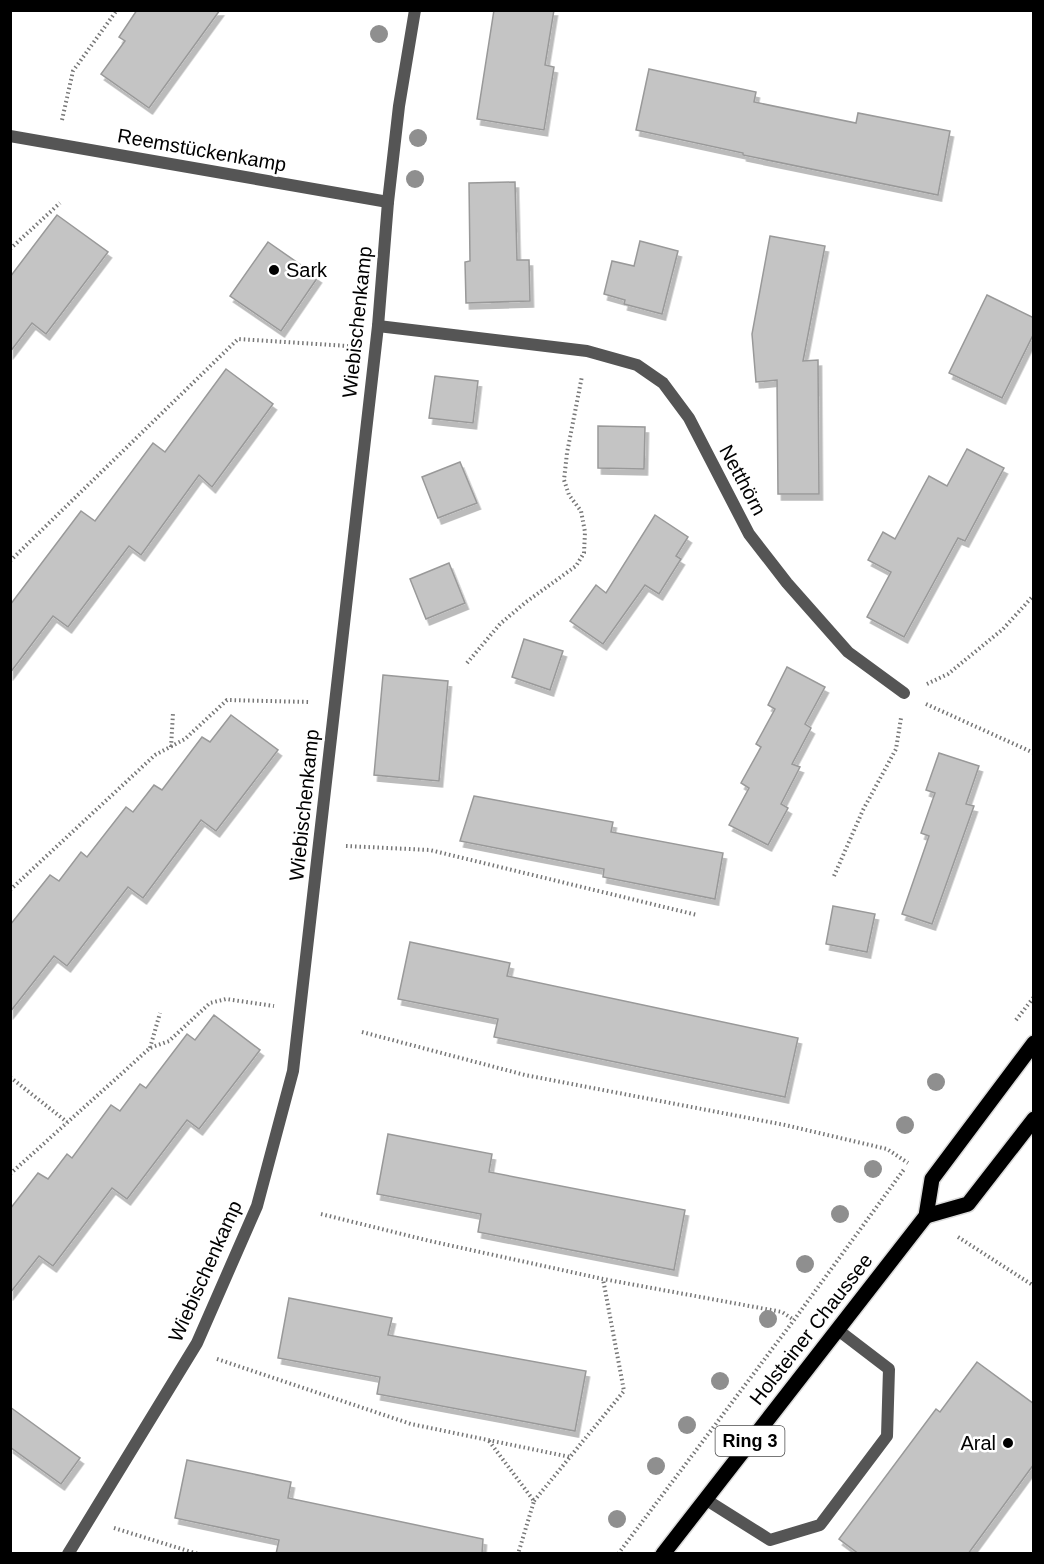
<svg xmlns="http://www.w3.org/2000/svg" width="1044" height="1564" viewBox="0 0 1044 1564" font-family="Helvetica,sans-serif">
<style>
.building{fill:#c4c4c4;stroke:#999;stroke-width:1.5;filter:url(#shadow)}
.lines{fill:none;stroke-linecap:round;stroke-linejoin:round}
.primary-casing{stroke:#dbdbdb;stroke-width:18}
.path{stroke:#777;stroke-width:4;stroke-dasharray:1.5 3;stroke-linecap:butt}
.service{stroke:#555;stroke-width:12}
.minor{stroke:#555;stroke-width:12}
.primary{stroke:#000;stroke-width:15}
.tree{fill:#8f8f8f}
.poi-dot{fill:#000;stroke:#fff;stroke-width:2}
.labels{text-anchor:middle;dominant-baseline:central;stroke-width:5;stroke-linejoin:round;paint-order:stroke}
.shield{fill:#fff;stroke:#4c4c4c;stroke-width:1.5}
.shield-label{font-size:18px;font-weight:bold;fill:#000}
.street-label{font-size:20px;fill:#000;stroke:#fff}
.poi-label{font-size:20px;fill:#000;stroke:#fff;text-anchor:start}
</style>
<defs>
<filter id="shadow"><feDropShadow dx="3.5" dy="6" stdDeviation="0" flood-color="#0004"/></filter>
</defs>
<rect width="100%" height="100%" fill="#fff"/>
<!-- building -->
<g class="building">
<polygon points="137,10 220,10 149,108 101,74 125,41 119,37"/>
<polygon points="494,10 554,10 545,65 554,67 544,130 477,119"/>
<polygon points="649,69 756,92 754,102 856,123 858,113 950,131 938,195 743,155 743,153 636,130"/>
<polygon points="515,182 517,260 529,260 530,301 466,303 465,262 470,261 469,183"/>
<polygon points="57,215 108,252 46,334 32,323 10,352 10,277"/>
<polygon points="770,236 825,246 803,361 818,360 819,494 778,494 777,380 756,382 752,334"/>
<polygon points="640,241 678,251 662,314 624,304 625,300 604,294 612,261 634,266"/>
<polygon points="268,242 318,277 281,331 230,296"/>
<polygon points="987,295 1034,318 1034,333 1002,398 949,373"/>
<polygon points="226,369 273,404 212,487 199,475 141,555 129,546 68,627 53,616 10,673 10,605 81,511 95,521 153,443 165,452"/>
<polygon points="435,376 478,381 473,423 429,418"/>
<polygon points="598,426 645,427 644,469 598,468"/>
<polygon points="967,449 1004,468 965,541 958,538 904,637 867,617 891,572 868,560 883,532 895,539 929,476 947,486"/>
<polygon points="460,462 477,503 438,518 422,477"/>
<polygon points="655,515 688,537 676,556 681,559 659,594 645,585 603,644 570,621 596,585 606,593"/>
<polygon points="449,563 465,603 426,619 410,579"/>
<polygon points="524,639 563,651 550,690 512,677"/>
<polygon points="787,667 825,687 805,724 811,728 792,764 800,767 781,804 788,808 768,845 729,825 749,788 741,783 761,747 756,744 775,709 768,705"/>
<polygon points="383,675 448,681 439,781 374,775"/>
<polygon points="231,715 278,750 216,831 201,820 143,898 128,887 67,966 54,956 10,1012 10,925 50,875 59,881 81,852 87,857 126,807 133,812 154,785 162,790 202,737 210,742"/>
<polygon points="939,753 979,766 966,804 974,806 932,924 902,914 929,836 921,833 935,793 926,790"/>
<polygon points="474,796 613,822 611,832 723,853 715,899 603,877 604,869 460,841"/>
<polygon points="833,906 875,914 867,952 826,944"/>
<polygon points="410,942 510,963 507,976 798,1038 785,1097 494,1037 498,1019 398,999"/>
<polygon points="214,1015 260,1050 199,1129 187,1120 127,1199 112,1188 53,1266 39,1256 10,1293 10,1209 38,1173 48,1179 67,1154 72,1158 111,1105 120,1111 140,1084 146,1088 187,1034 195,1040"/>
<polygon points="388,1134 492,1154 489,1172 685,1210 674,1270 478,1232 481,1214 377,1194"/>
<polygon points="289,1298 392,1318 388,1335 586,1371 575,1431 377,1394 380,1377 278,1358"/>
<polygon points="977,1362 1034,1404 1034,1464 968,1554 859,1554 839,1539 936,1409 940,1412"/>
<polygon points="10,1407 80,1458 61,1484 10,1447"/>
<polygon points="187,1460 291,1482 288,1498 483,1539 482,1554 276,1554 279,1540 175,1518"/>
</g>
<g class="lines">
<defs>
<g id="primary">
<polyline points="926,1216 968,1204 1034,1119"/>
<polyline points="663,1554 926,1216 932,1179 1034,1043"/>
</g>
</defs>
<!-- primary casing -->
<use href="#primary" class="primary-casing"/>
<!-- path -->
<g class="path">
<polyline points="62,120 73,71 117,10"/>
<polyline points="10,249 60,203"/>
<polyline points="10,561 238,339 348,346"/>
<polyline points="467,663 500,624 526,602 576,566 584,553 585,532 581,511 569,495 564,480 567,453 582,376"/>
<polyline points="927,684 948,674 1003,629 1034,595"/>
<polyline points="926,704 1034,753"/>
<polyline points="171,747 173,713"/>
<polyline points="346,846 430,850 697,915"/>
<polyline points="834,876 863,810 896,749 901,718"/>
<polyline points="10,890 155,755 185,739 227,700 309,702"/>
<polyline points="1016,1020 1034,997"/>
<polyline points="362,1032 525,1075 785,1125 887,1149 908,1163"/>
<polyline points="150,1048 160,1013"/>
<polyline points="10,1077 67,1122"/>
<polyline points="10,1174 150,1048 169,1041 210,1003 226,999 274,1006"/>
<polyline points="321,1214 430,1241 603,1279 782,1312 794,1320"/>
<polyline points="958,1237 1034,1286"/>
<polyline points="217,1359 411,1424 570,1457"/>
<polyline points="489,1441 534,1501 518,1554"/>
<polyline points="534,1501 624,1391 603,1279"/>
<polyline points="114,1528 198,1554"/>
<polyline points="618,1554 794,1320 905,1168"/>
</g>
<!-- service -->
<polyline class="service" points="705,1499 770,1540 820,1525 887,1436 889,1369 838,1330"/>
<!-- minor -->
<g class="minor">
<polyline points="10,136 388,202"/>
<polyline points="378,326 587,351 637,365 663,383 689,418 749,534 787,583 848,652 904,693"/>
<polyline points="68,1554 197,1343 257,1206 293,1071 378,326 388,202 399,106 415,10"/>
</g>
<!-- primary -->
<use href="#primary" class="primary"/>
</g>
<!-- trees -->
<g class="tree">
<circle cx="379" cy="34" r="9"/>
<circle cx="418" cy="138" r="9"/>
<circle cx="415" cy="179" r="9"/>
<circle cx="936" cy="1082" r="9"/>
<circle cx="905" cy="1125" r="9"/>
<circle cx="873" cy="1169" r="9"/>
<circle cx="840" cy="1214" r="9"/>
<circle cx="805" cy="1264" r="9"/>
<circle cx="768" cy="1319" r="9"/>
<circle cx="720" cy="1381" r="9"/>
<circle cx="687" cy="1425" r="9"/>
<circle cx="656" cy="1466" r="9"/>
<circle cx="617" cy="1519" r="9"/>
</g>
<!-- markers -->
<g class="poi-dot">
<circle cx="274" cy="270" r="6"/>
<circle cx="1008" cy="1443" r="6"/>
</g>
<g class="labels">
<!-- shield labels -->
<rect class="shield" x="715.5" y="1426" width="69" height="30" rx="4.5"/>
<g class="shield-label">
<text x="750" y="1441">Ring 3</text>
</g>
<!-- street labels -->
<g class="street-label">
<text transform="translate(202 150) rotate(10)">Reemstückenkamp</text>
<text transform="translate(357 322) rotate(-84)">Wiebischenkamp</text>
<text transform="translate(743 480) rotate(62)">Netthörn</text>
<text transform="translate(304 805) rotate(-84)">Wiebischenkamp</text>
<text transform="translate(205 1271) rotate(-66)">Wiebischenkamp</text>
<text transform="translate(811 1329) rotate(-52)">Holsteiner Chaussee</text>
</g>
<!-- poi labels -->
<g class="poi-label">
<text x="286" y="270">Sark</text>
<text x="996" y="1443" text-anchor="end">Aral</text>
</g>
</g>
<!-- border -->
<rect width="1044" height="1564" fill="none" stroke="#000000" stroke-width="24"/>
</svg>
